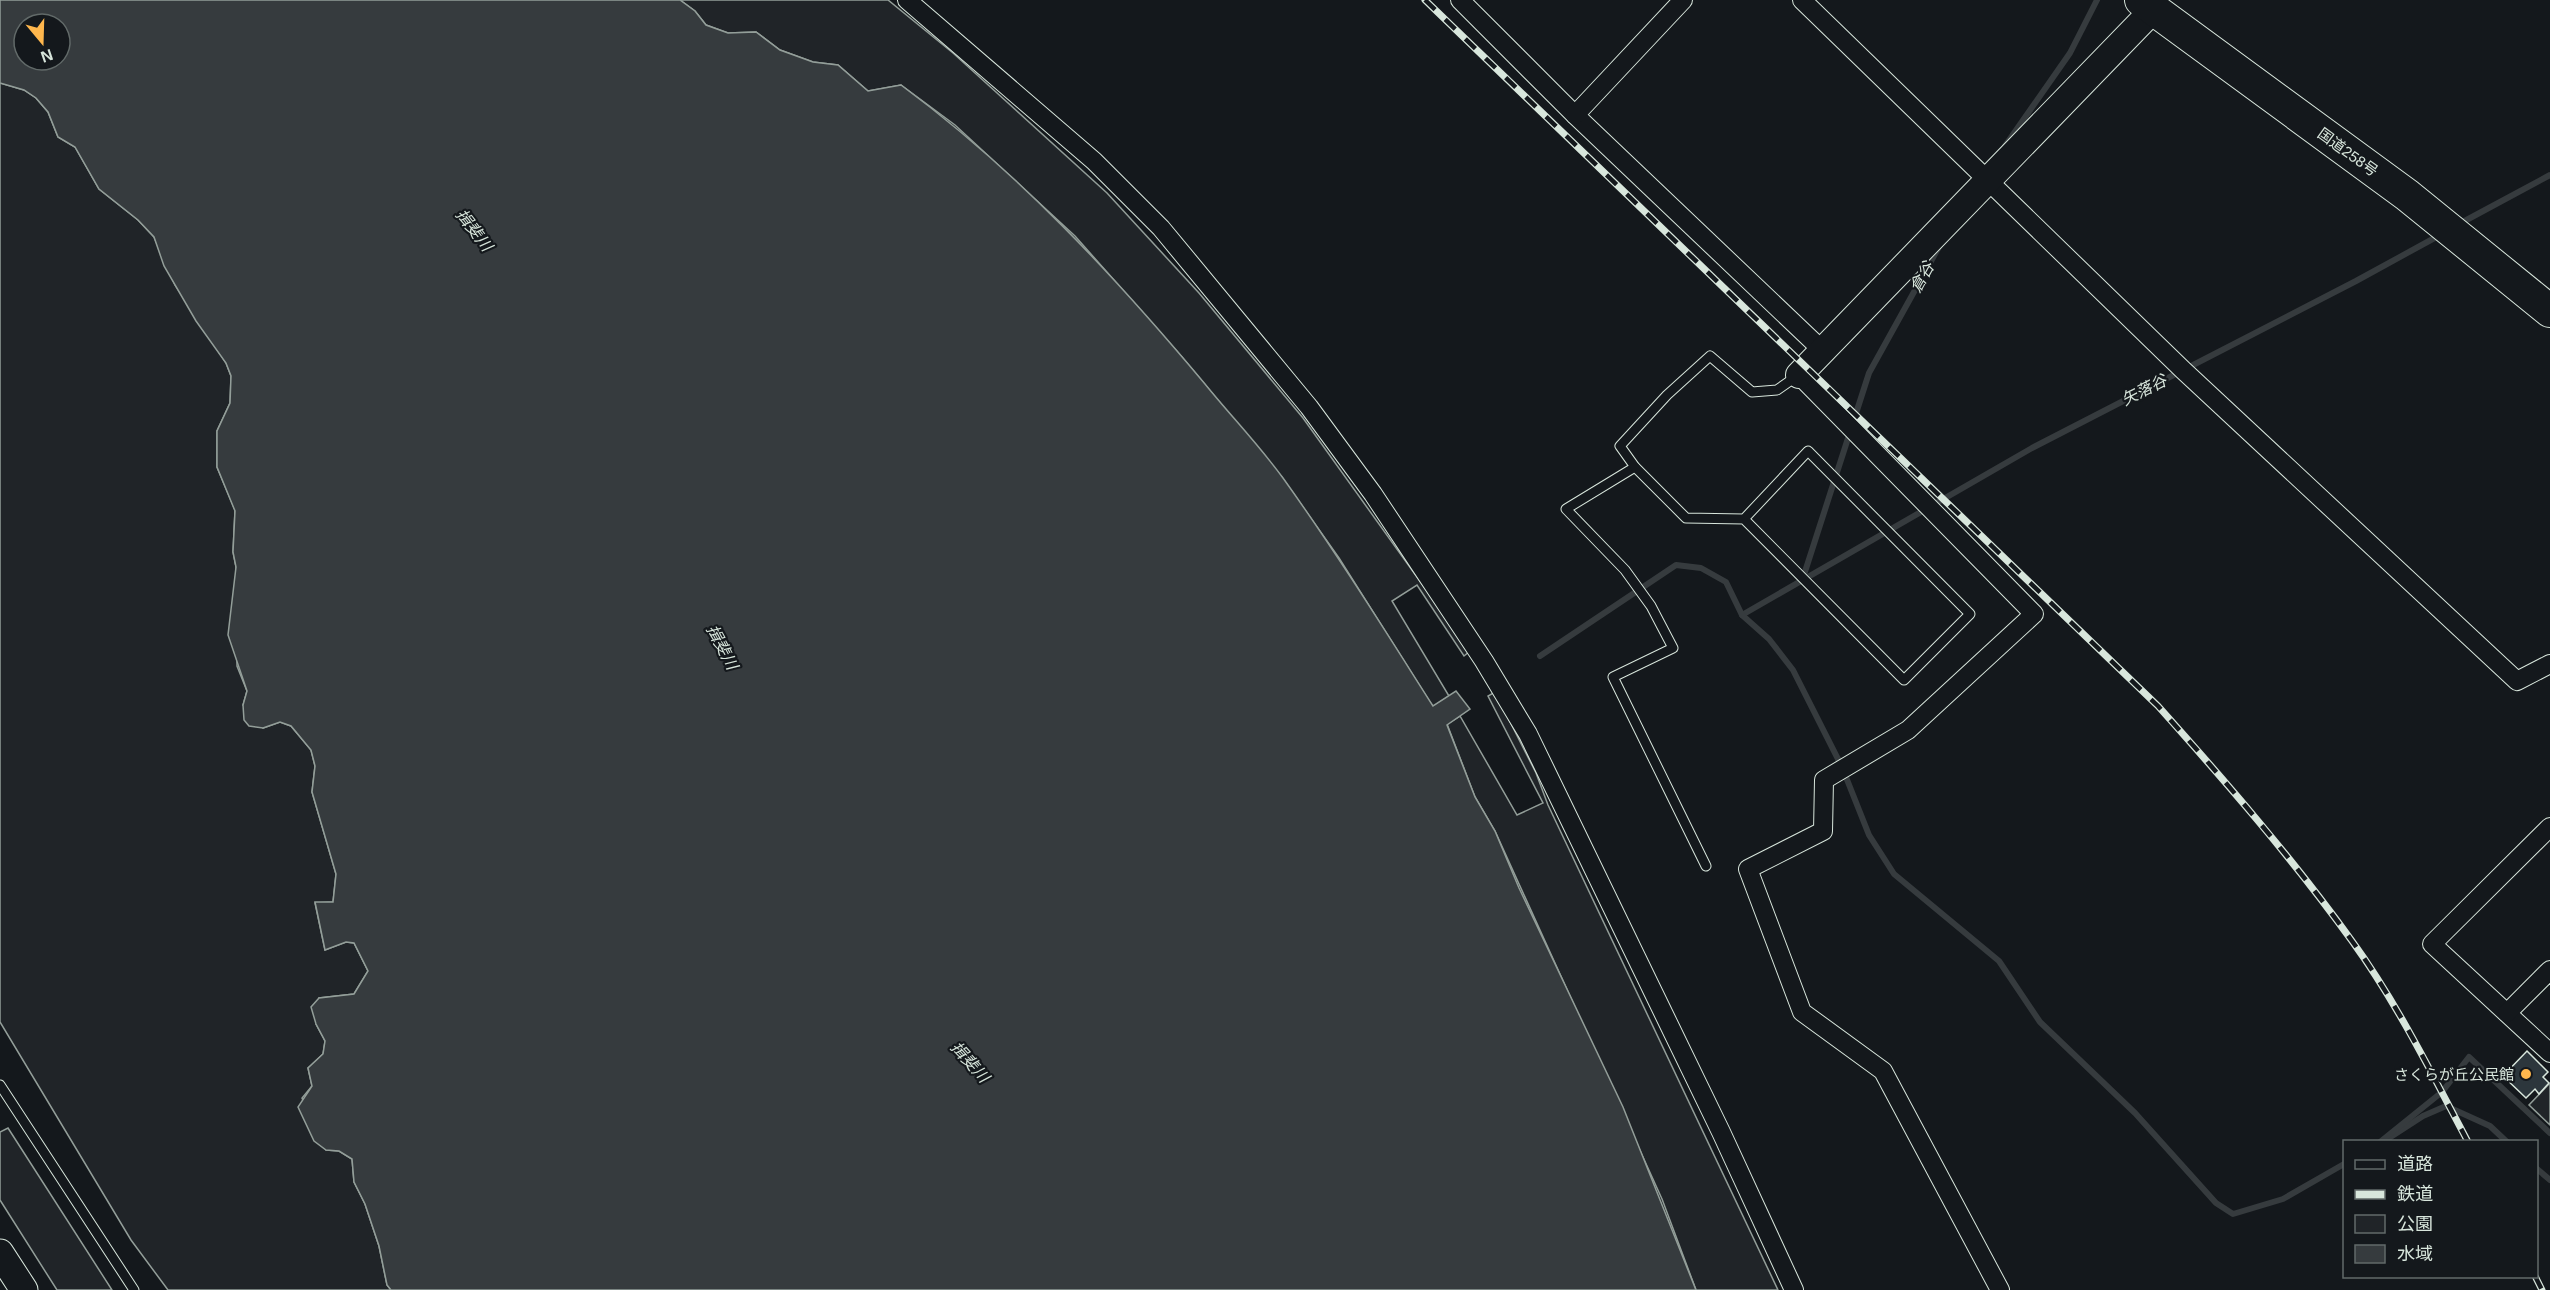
<svg xmlns="http://www.w3.org/2000/svg" width="2550" height="1290" viewBox="0 0 2550 1290" font-family="Arial,'Noto Sans JP',sans-serif">
<style>
.green{fill:#202428;stroke:#939e99;stroke-width:1.5}
.water{fill:#363b3e;stroke:#939e99;stroke-width:1.5;fill-rule:evenodd}
.lines{fill:none;stroke-linecap:round;stroke-linejoin:round}
.stream{stroke:#363b3e;stroke-width:6}
.building{fill:#2c363c;stroke:#d8e6dc;stroke-width:1.5}
.lane-casing{stroke:#d8e6dc;stroke-width:11}
.street-casing{stroke:#d8e6dc;stroke-width:20}
.secondary-casing{stroke:#d8e6dc;stroke-width:28}
.primary-casing{stroke:#d8e6dc;stroke-width:29}
.highway-casing{stroke:#d8e6dc;stroke-width:34}
.lane{stroke:#14181c;stroke-width:9}
.street{stroke:#14181c;stroke-width:18}
.secondary{stroke:#14181c;stroke-width:26}
.primary{stroke:#14181c;stroke-width:27}
.highway{stroke:#14181c;stroke-width:32}
.rail-casing{stroke:#d8e6dc;stroke-width:7}
.rail{stroke:#14181c;stroke-width:4.5;stroke-dasharray:14;stroke-linecap:butt}
.poi-dot{fill:#ffb74d;stroke:#14181c;stroke-width:2}
.labels{text-anchor:middle;dominant-baseline:central;stroke-width:4.5;stroke-linejoin:round;paint-order:stroke}
.street-label{font-size:15px;fill:#d8e6dc;stroke:#14181c}
.poi-label{font-size:15px;fill:#d8e6dc;stroke:#14181c;text-anchor:end}
.water-label{font-size:16px;font-style:italic;fill:#d8e6dc;stroke:#14181c}
</style>
<rect width="100%" height="100%" fill="#14181c"/>
<!-- green -->
<g class="green">
<polygon points="680,0 888,0 953,53 1107,193 1199,293 1303,418 1470,651 1464,656 1417,585 1392,601 1449,696 1433,707 1339,558 1281,476 1182,357 1075,236 955,125 901,85 868,91 838,65 813,62 780,50 756,32 728,33 706,25 695,11"/>
<polygon points="0,83 24,90 36,98 48,112 58,137 75,147 99,189 138,220 154,237 175,285 226,363 231,376 230,403 217,431 217,467 235,510 233,552 236,567 237,666 247,691 243,705 263,728 280,722 291,726 311,750 315,766 312,792 336,874 333,902 315,903 325,950 346,942 354,943 368,971 354,994 319,998 316,1024 325,1041 323,1054 308,1068 312,1086 302,1098 326,1150 339,1151 352,1159 354,1182 365,1204 379,1246 387,1285 391,1290 168,1290 131,1240 0,1022"/>
<polygon points="1495,692 1536,773 1548,805 1778,1290 1696,1290 1662,1199 1495,831 1475,797 1447,724 1460,716 1517,815 1543,803 1488,696"/>
<polygon points="2550,1083 2550,1125 2529,1105"/>
<polygon points="8,1128 112,1290 57,1290 0,1200 0,1132"/>
</g>
<!-- water -->
<path class="water" d="M 0,0 L 680,0 L 695,11 L 706,25 L 728,33 L 756,32 L 780,50 L 813,62 L 838,65 L 868,91 L 901,85 C 1016,170 1113,274 1205,384 C 1230,415 1259,445 1283,478 C 1336,552 1384,629 1433,706 L 1456,691 L 1470,709 L 1447,725 L 1475,797 L 1495,831 L 1519,888 L 1623,1107 L 1696,1290 L 391,1290 L 387,1285 L 379,1246 L 365,1204 L 354,1182 L 352,1159 L 339,1151 L 326,1150 L 314,1141 L 298,1107 L 312,1086 L 308,1068 L 323,1054 L 325,1041 L 316,1024 L 311,1007 L 319,998 L 354,994 L 368,971 L 354,943 L 346,942 L 325,950 L 315,902 L 333,902 L 336,874 L 312,792 L 315,766 L 311,750 L 291,726 L 280,722 L 263,728 L 249,726 L 244,720 L 243,705 L 247,691 L 228,635 L 236,567 L 233,552 L 235,511 L 217,467 L 217,431 L 230,403 L 231,376 L 226,363 L 196,321 L 164,266 L 154,237 L 138,220 L 99,189 L 75,147 L 58,137 L 48,112 L 36,98 L 24,90 L 0,83 ZM 24,24 L 60,24 L 60,60 L 24,60 Z"/>
<g class="lines">
<!-- stream -->
<g class="stream">
<polyline points="2005,146 2070,53 2097,0"/>
<polyline points="2459,224 2550,175"/>
<polyline points="1802,581 1869,373 1940,245"/>
<polyline points="1742,615 2032,448 2356,281 2440,235"/>
<polyline points="1540,656 1676,565 1701,568 1726,582 1742,615 1769,639 1793,670 1842,767 1869,835 1894,874 1999,961 2040,1022 2135,1113 2216,1203 2233,1214 2283,1199 2344,1164"/>
<polyline points="2389,1138 2423,1116 2446,1106 2490,1126 2507,1142"/>
<polyline points="2380,1142 2442,1092 2469,1057 2550,1133"/>
<polyline points="2536,1168 2550,1180"/>
</g>
</g>
<!-- building -->
<polygon class="building" points="2527,1051 2548,1072 2543,1077 2549,1083 2539,1094 2535,1089 2526,1098 2503,1076"/>
<g class="lines">
<defs>
<g id="lane">
<polyline points="1635,467 1566,509 1625,570 1651,606 1673,648 1613,677 1706,866"/>
<polyline points="1744,519 1808,451 1970,614 1904,680 1744,519 1686,518 1635,467 1620,446 1667,395 1710,356 1752,392 1777,390 1797,376"/>
<polyline points="0,1085 134,1290"/>
</g>
<g id="street">
<polyline points="907,0 1094,161 1161,228 1309,407 1373,494 1484,661 1528,734 1721,1132 1794,1290"/>
<polyline points="1460,0 1575,115 1821,349"/>
<polyline points="1802,0 2183,370 2517,681 2550,664"/>
<polyline points="1575,115 1683,0"/>
<polyline points="1799,375 2034,614 1908,730 1824,780 1823,831 1748,869 1802,1012 1883,1071 2000,1290"/>
<polyline points="2550,827 2432,944 2550,1053"/>
<polyline points="2507,1013 2550,970"/>
</g>
<polyline id="secondary" points="1799,375 2154,9"/>
<polyline id="primary" points="0,1253 24,1290"/>
<polyline id="highway" points="2141,0 2407,195 2550,311"/>
</defs>
<!-- lane casing -->
<use href="#lane" class="lane-casing"/>
<!-- street casing -->
<use href="#street" class="street-casing"/>
<!-- secondary casing -->
<use href="#secondary" class="secondary-casing"/>
<!-- primary casing -->
<use href="#primary" class="primary-casing"/>
<!-- highway casing -->
<use href="#highway" class="highway-casing"/>
<!-- lane -->
<use href="#lane" class="lane"/>
<!-- street -->
<use href="#street" class="street"/>
<!-- secondary -->
<use href="#secondary" class="secondary"/>
<!-- primary -->
<use href="#primary" class="primary"/>
<!-- highway -->
<use href="#highway" class="highway"/>
<defs>
<g id="rail">
<path d="M 1425,0 L 2158,706 C 2226,782 2292,858 2352,941 C 2397,1003 2432,1074 2468,1142"/>
<polyline points="2535,1276 2542,1290"/>
</g>
</defs>
<!-- rail casing -->
<use href="#rail" class="rail-casing"/>
<!-- rail -->
<use href="#rail" class="rail"/>
</g>
<!-- markers -->
<circle class="poi-dot" cx="2526" cy="1074" r="6"/>
<g class="labels">
<!-- street labels -->
<g class="street-label">
<text transform="translate(2348 152) rotate(36)">国道258号</text>
</g>
<!-- poi labels -->
<g class="poi-label">
<text x="2514" y="1074">さくらが丘公民館</text>
</g>
<!-- water labels -->
<g class="water-label">
<text transform="translate(474 230) rotate(52)">揖斐川</text>
<text transform="translate(1922 277) rotate(-61)">倉谷</text>
<text transform="translate(2144 390) rotate(-27)">矢落谷</text>
<text transform="translate(722 647) rotate(62)">揖斐川</text>
<text transform="translate(970 1062) rotate(48)">揖斐川</text>
</g>
</g>
<!-- legend -->
<rect x="2343" y="1140" width="195" height="138" fill="#14181c" stroke="#626a69" stroke-width="1.5"/>
<rect x="2355" y="1160" width="30" height="9" fill="#14181c" stroke="#626a69" stroke-width="1.5"/>
<text x="2397" y="1170" font-size="18" fill="#d8e6dc">道路</text>
<rect x="2355" y="1190" width="30" height="9" fill="#d8e6dc" stroke="#626a69" stroke-width="1.5"/>
<text x="2397" y="1200" font-size="18" fill="#d8e6dc">鉄道</text>
<rect x="2355" y="1215" width="30" height="18" fill="#202428" stroke="#626a69" stroke-width="1.5"/>
<text x="2397" y="1230" font-size="18" fill="#d8e6dc">公園</text>
<rect x="2355" y="1245" width="30" height="18" fill="#363b3e" stroke="#626a69" stroke-width="1.5"/>
<text x="2397" y="1260" font-size="18" fill="#d8e6dc">水域</text>
<!-- north arrow -->
<g transform="translate(42 42) rotate(161)"><circle r="28" fill="#14181c" stroke="#626a69" stroke-width="1.5"/>
<path d="M0-4.5L10 22L0 15L-10 22Z" fill="#ffb74d"/>
<text y="-9" font-size="16" font-weight="bold" text-anchor="middle" fill="#d8e6dc">N</text>
</g>
</svg>
